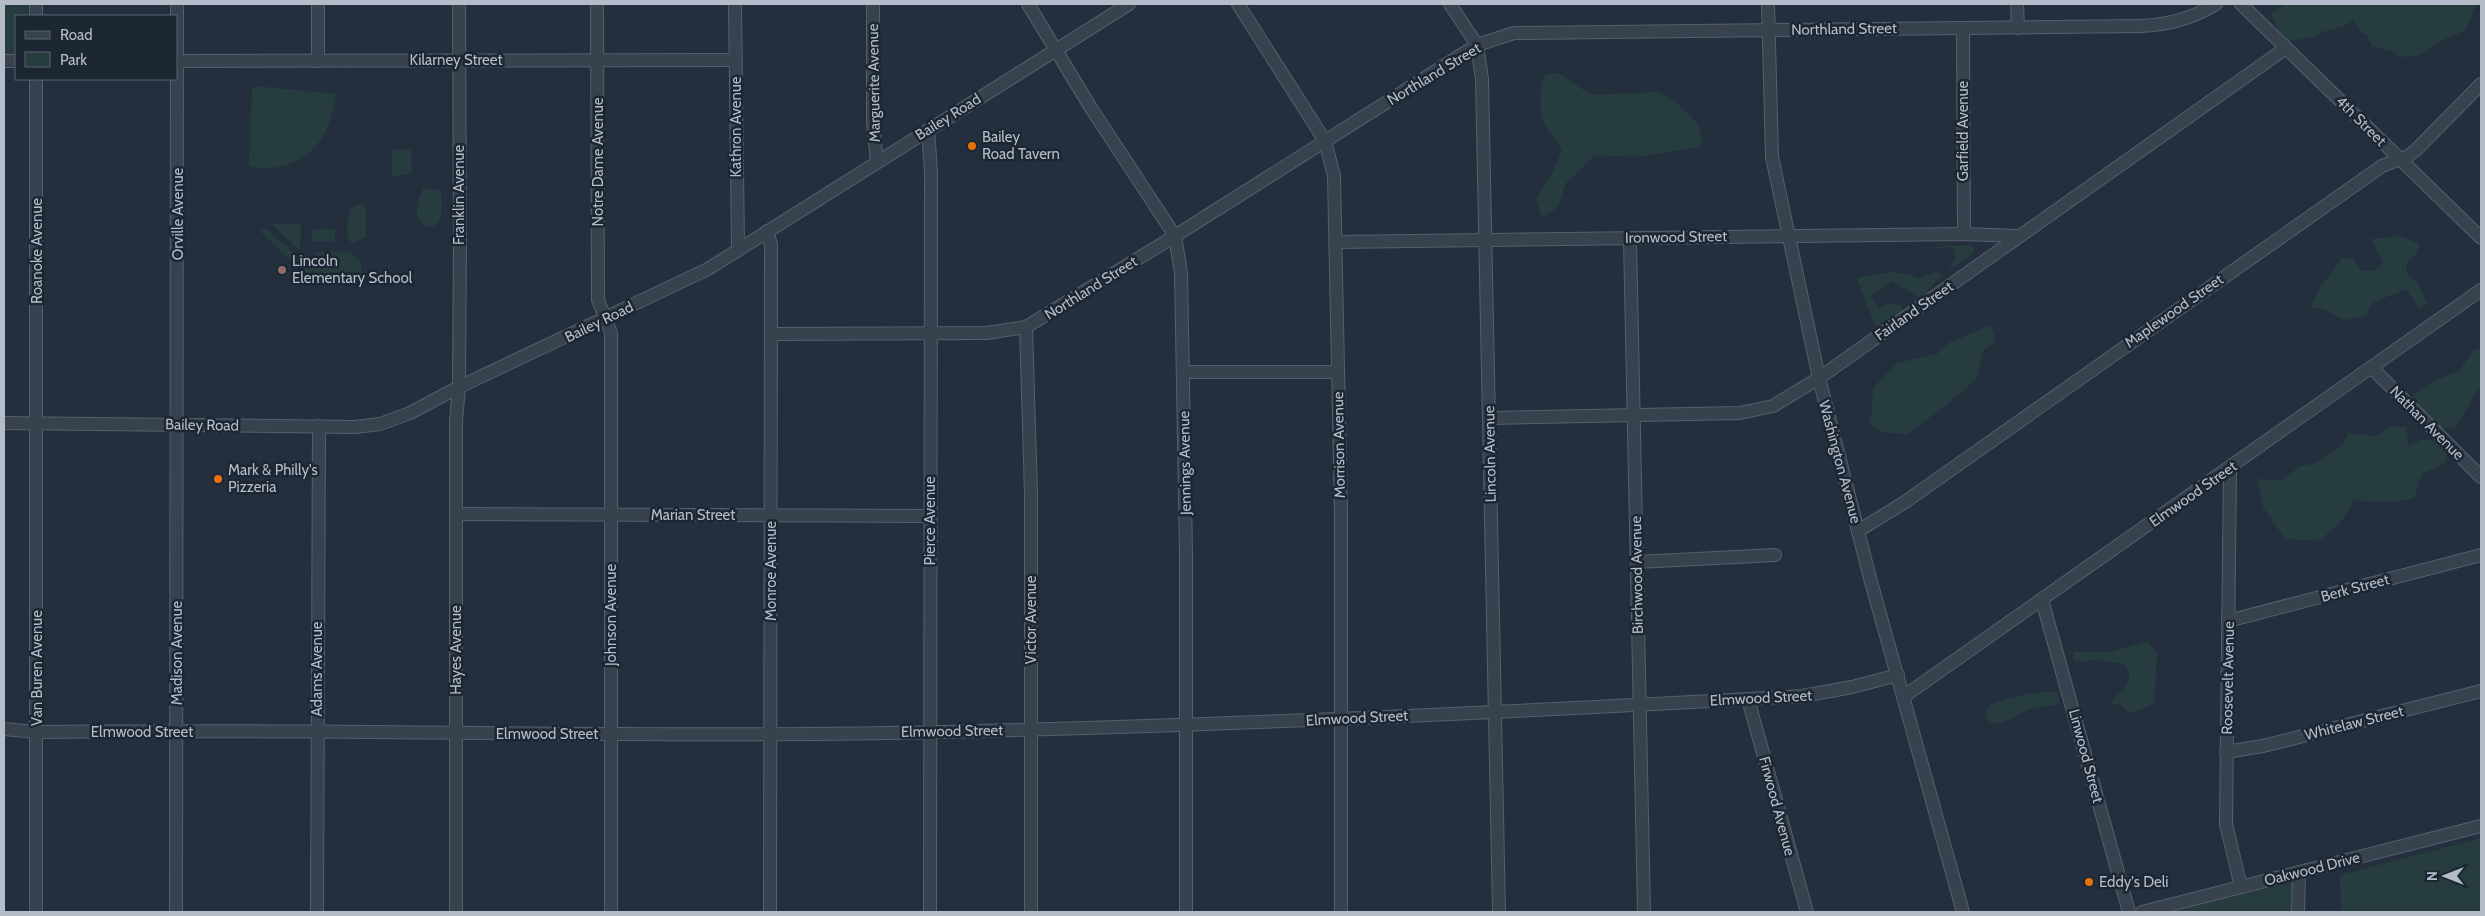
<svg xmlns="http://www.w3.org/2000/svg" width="2485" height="916" viewBox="0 0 2485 916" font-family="Cabin,sans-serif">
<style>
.green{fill:#263c3f}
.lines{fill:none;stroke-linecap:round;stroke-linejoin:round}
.minor-casing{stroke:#565f6c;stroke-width:14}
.minor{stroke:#38414e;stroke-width:12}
.food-dot{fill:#e8710a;stroke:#1d2633;stroke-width:2}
.education-dot{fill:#8d6e63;stroke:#1d2633;stroke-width:2}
.labels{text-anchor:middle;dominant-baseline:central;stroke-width:5;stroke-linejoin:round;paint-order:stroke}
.street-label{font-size:15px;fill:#b4bcc9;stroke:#1d2633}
.poi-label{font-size:15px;fill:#b4bcc9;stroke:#1d2633;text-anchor:start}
</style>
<rect width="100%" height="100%" fill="#242f3e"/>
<!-- green -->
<g class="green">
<polygon points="4,4 28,4 28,16 16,16 16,55 4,55"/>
<polygon points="2286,4 2476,4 2466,30 2434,44 2429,50 2417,56 2400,57 2391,51 2372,46 2366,33 2362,33 2353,20 2344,26 2322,32 2315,37 2288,41 2279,32 2271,14"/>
<path d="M 1558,73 L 1591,95 L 1659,92 L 1679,105 L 1697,122 L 1702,140 L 1701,147 L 1635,157 L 1595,155 L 1566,183 L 1558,207 L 1542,217 L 1536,199 L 1554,170 L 1562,150 C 1558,141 1550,135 1546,127 C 1538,110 1540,95 1543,77 L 1550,74 Z"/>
<path d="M 255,86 L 336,94 C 334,105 332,117 327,128 C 314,159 280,175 249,165 L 252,89 Z"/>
<polygon points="392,149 411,150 412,174 392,176"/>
<path d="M 423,189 L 438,189 L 441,193 C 441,200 443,209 441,216 C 438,231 420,229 417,215 C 416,207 420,196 423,189 Z"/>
<path d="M 360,204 L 366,208 L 366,237 L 354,243 L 349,241 C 345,231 348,219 351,208 Z"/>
<polygon points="272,224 301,224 300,251"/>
<polygon points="266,229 298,257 297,265 296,266 260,231"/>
<polygon points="316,229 336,229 334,242 312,241 312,230"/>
<polygon points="2400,236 2420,244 2416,254 2407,263 2406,272 2418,283 2427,303 2419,309 2406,289 2372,303 2366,315 2345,320 2324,309 2311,307 2317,292 2341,259 2353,257 2361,271 2375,270 2383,264 2371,239"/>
<polygon points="1967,245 1974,246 1974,252 1948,271 1956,257 1955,250 1951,247 1939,249 1935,247"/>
<polygon points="349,251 361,262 362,279 302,279 304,265 316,252"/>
<polygon points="1890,272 1909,274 1917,279 1935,272 1942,274 1925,294 1918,297 1892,281 1871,296 1879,308 1886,304 1900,305 1903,310 1877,326 1874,323 1857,278"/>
<polygon points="1988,326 1992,328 1996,341 1984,350 1977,378 1944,407 1907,434 1881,432 1868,423 1872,412 1873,388 1897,363 1937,354 1949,343"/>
<polygon points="2481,348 2481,389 2476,392 2455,429 2441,428 2409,398 2432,382 2460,370 2473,350"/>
<path d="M 2392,427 L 2406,427 L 2409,447 L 2422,439 C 2436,442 2446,444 2447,460 L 2437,468 L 2422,473 L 2414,498 C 2392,504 2377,502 2354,500 L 2341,522 L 2319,541 L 2285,539 L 2263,507 L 2257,479 L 2282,480 L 2300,466 L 2313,464 L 2324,458 L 2343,443 L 2348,433 L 2374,436 Z"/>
<path d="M 2147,641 L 2157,654 L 2154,704 L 2129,713 L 2121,705 L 2111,704 C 2119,687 2136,689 2126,665 L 2098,659 L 2083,662 L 2073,660 L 2074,652 L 2112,652 Z"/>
<path d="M 2057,692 L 2060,704 L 2057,705 C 2049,707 2041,706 2033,708 C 2018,711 2003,731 1987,720 L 1986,709 C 2004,695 2035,692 2057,692 Z"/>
<polygon points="2481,838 2481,912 2341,912 2340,875"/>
<polygon points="2299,872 2297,912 2142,912"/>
</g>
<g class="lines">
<defs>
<g id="minor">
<polyline points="36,4 36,16"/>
<polyline points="318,4 318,61"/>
<polyline points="597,4 598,300 611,333 611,912"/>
<polyline points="735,4 738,249"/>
<polyline points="873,4 873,122 877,162"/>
<polyline points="1028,4 1091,108 1175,236 1181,273 1186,553 1186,912"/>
<polyline points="1238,4 1325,141 1334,176 1341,514 1341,912"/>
<polyline points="1450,4 1477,45 1482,79 1499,912"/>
<polyline points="1768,4 1772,157 1819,378 1870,578 1963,912"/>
<polyline points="2017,4 2018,28"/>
<polyline points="2241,4 2481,238"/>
<polyline points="1963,28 1964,234"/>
<polyline points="4,61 16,61"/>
<polyline points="176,61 735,60"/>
<polyline points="928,130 931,172 930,912"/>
<polyline points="767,231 771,245 770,912"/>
<polyline points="1630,239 1644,912"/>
<polyline points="1336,242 1964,234 2017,236"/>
<polyline points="1026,327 1031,494 1031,912"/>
<path d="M 771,334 L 987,333 L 1026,327 L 1175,236 L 1477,45 L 1514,33 L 2140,26 C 2168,25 2192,19 2216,4"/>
<polyline points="2372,368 2481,477"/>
<polyline points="1183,372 1337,372"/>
<polyline points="1489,418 1740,413 1773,406 1819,378 2286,48"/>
<polyline points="4,423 355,427 380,424 410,413 459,387 708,269 1129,4"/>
<polyline points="2230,468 2226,824 2241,887"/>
<polyline points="456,514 930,516"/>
<polyline points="1858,531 1905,502 2382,166 2408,156 2416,150 2481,84"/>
<polyline points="1637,562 1775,555"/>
<polyline points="2042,600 2129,912"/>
<polyline points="2228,621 2481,555"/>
<polyline points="1903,697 2481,290"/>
<polyline points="1748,699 1807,912"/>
<path d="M 4,729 L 36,732 C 321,728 605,738 889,733 C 1194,727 1498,713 1803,696 L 1852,687 L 1898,675"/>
<polyline points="2226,752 2263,746 2481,691"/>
<polyline points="36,912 36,79"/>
<polyline points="176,912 177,4"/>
<polyline points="317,912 319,426"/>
<polyline points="456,912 456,421 459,387 460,238 459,4"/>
<polyline points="2142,912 2481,826"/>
<polyline points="2298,912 2299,872"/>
</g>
</defs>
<!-- minor casing -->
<use href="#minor" class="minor-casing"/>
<!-- minor -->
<use href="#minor" class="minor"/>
</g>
<!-- markers -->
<g class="food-dot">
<circle cx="972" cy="146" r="5"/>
<circle cx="218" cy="479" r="5"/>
<circle cx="2089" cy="882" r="5"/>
</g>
<circle class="education-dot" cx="282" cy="270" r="5"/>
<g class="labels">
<!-- street labels -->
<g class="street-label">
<text transform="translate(1844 29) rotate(-1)">Northland Street</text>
<text x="456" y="60">Kilarney Street</text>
<text transform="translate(1434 74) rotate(-31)">Northland Street</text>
<text transform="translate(874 83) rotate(-91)">Marguerite Avenue</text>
<text transform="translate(948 117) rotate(-32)">Bailey Road</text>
<text transform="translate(2361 121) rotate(45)">4th Street</text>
<text transform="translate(736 127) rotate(-90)">Kathron Avenue</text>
<text transform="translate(1963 131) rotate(-90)">Garfield Avenue</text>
<text transform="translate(598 162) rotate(-90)">Notre Dame Avenue</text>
<text transform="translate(459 195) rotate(-90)">Franklin Avenue</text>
<text transform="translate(178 214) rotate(-90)">Orville Avenue</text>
<text transform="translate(1676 237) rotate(-1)">Ironwood Street</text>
<text transform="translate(37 251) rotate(-90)">Roanoke Avenue</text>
<text transform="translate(1091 288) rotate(-32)">Northland Street</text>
<text transform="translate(1914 311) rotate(-35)">Fairland Street</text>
<text transform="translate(2174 311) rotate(-35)">Maplewood Street</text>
<text transform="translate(599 322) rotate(-26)">Bailey Road</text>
<text transform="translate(2427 423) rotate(45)">Nathan Avenue</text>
<text transform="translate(202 425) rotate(1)">Bailey Road</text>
<text transform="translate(1339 445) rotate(-91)">Morrison Avenue</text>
<text transform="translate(1490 454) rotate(-91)">Lincoln Avenue</text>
<text transform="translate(1840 462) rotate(75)">Washington Avenue</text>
<text transform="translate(1185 463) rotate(-91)">Jennings Avenue</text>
<text transform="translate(2193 494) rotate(-35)">Elmwood Street</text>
<text x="693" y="515">Marian Street</text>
<text transform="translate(930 521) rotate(-90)">Pierce Avenue</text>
<text transform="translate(771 571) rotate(-90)">Monroe Avenue</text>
<text transform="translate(1637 575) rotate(-91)">Birchwood Avenue</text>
<text transform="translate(2355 588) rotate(-15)">Berk Street</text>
<text transform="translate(611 615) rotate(-90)">Johnson Avenue</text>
<text transform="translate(1031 620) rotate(-90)">Victor Avenue</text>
<text transform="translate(456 650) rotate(-90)">Hayes Avenue</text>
<text transform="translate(177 653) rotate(-90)">Madison Avenue</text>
<text transform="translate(37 668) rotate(-90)">Van Buren Avenue</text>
<text transform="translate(317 669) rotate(-90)">Adams Avenue</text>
<text transform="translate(2228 678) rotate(-89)">Roosevelt Avenue</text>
<text transform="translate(1761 698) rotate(-3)">Elmwood Street</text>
<text transform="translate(1357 718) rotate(-3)">Elmwood Street</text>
<text transform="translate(2354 723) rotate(-14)">Whitelaw Street</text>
<text transform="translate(952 731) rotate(-1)">Elmwood Street</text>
<text x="142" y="732">Elmwood Street</text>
<text x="547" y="734">Elmwood Street</text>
<text transform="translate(2086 756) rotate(75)">Linwood Street</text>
<text transform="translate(1777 806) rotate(75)">Firwood Avenue</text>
<text transform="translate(2312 869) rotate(-14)">Oakwood Drive</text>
</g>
<!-- poi labels -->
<g class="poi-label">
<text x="982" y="137">Bailey<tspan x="982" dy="17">Road Tavern</tspan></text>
<text x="292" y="261">Lincoln<tspan x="292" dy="17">Elementary School</tspan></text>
<text x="228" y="470">Mark &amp; Philly's<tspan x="228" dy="17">Pizzeria</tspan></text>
<text x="2099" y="882">Eddy's Deli</text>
</g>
</g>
<!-- border -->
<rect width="2485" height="916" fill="none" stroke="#b4bcc9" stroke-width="10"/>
<!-- legend -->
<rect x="15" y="15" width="162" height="65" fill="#1d2633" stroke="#59626f"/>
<rect x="25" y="31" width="25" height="8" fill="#38414e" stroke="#59626f"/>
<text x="60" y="40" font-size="15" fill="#b4bcc9">Road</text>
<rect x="25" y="52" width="25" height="15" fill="#263c3f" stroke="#59626f"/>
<text x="60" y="65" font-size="15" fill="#b4bcc9">Park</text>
<!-- north arrow -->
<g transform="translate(2445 876) rotate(270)" stroke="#1d2633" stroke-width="4" paint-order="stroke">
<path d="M0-4L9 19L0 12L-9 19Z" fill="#b4bcc9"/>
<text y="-8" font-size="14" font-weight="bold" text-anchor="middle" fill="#b4bcc9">N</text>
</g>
</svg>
